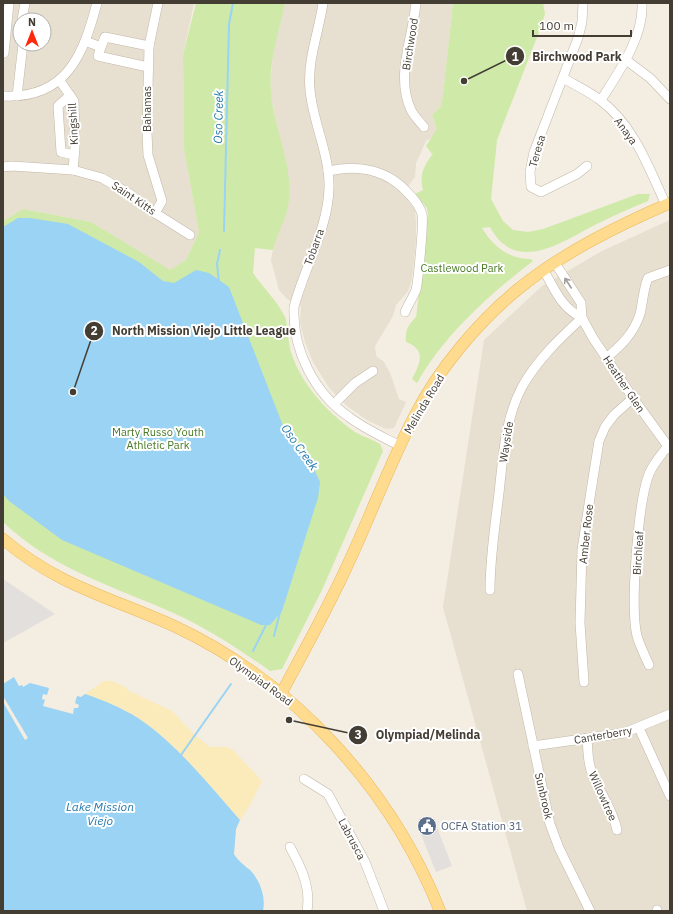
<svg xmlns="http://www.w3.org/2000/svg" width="673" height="914" viewBox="0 0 673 914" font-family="'IBM Plex Sans',sans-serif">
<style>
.residential{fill:#e7dfd0;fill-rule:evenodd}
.green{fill:#cfeaa8}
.sand{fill:#fbebba}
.parking{fill:#e2dfdc}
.water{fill:#9ad3f4}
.pier{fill:#f3ede2}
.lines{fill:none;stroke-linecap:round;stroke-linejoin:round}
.stream{stroke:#9ad3f4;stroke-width:2}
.minor-casing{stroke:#c1b7a8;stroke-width:10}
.major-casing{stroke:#ebb958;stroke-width:12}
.minor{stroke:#fff;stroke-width:9}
.major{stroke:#ffdb8f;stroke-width:11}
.oneway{stroke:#a29e99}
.labels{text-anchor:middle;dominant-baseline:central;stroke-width:4;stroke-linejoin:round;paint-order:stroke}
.street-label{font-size:11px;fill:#443d33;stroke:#fff}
.park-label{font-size:11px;fill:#477923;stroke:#fff}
.service-label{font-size:11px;fill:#4e5e75;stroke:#fff;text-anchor:start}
.water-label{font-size:12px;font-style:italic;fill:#257aae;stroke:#fff}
.leader{fill:none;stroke:#443d33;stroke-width:1.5}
.callout-dot{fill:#443d33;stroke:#fff;stroke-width:1.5}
.mark-label{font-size:12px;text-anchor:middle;font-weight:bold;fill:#fff}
.callout-label{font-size:12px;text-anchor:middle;font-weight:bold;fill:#443d33;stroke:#fff;stroke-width:4;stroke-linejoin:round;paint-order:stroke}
</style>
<rect width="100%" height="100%" fill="#f3ede2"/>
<!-- residential -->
<g class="residential">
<path d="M 3,3 L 194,3 L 183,55 L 184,149 L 199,232 L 186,260 L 170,271 L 91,222 L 23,209 L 3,221 ZM 20,20 L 44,20 L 44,44 L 20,44 Z"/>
<polygon points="285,3 453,3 443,95 441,106 432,115 437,129 433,137 426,141 416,163 415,177 408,186 408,201 415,210 416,225 416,241 412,279 408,291 396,305 393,316 375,346 376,356 384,362 390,373 399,399 406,402 394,428 386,429 367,420 347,406 330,389 313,362 305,342 300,322 301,306 287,299 279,290 271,260 275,239 283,222 289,201 286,161 278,133 270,91 273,51"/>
<polygon points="670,220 670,911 527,911 443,607 484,340 542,286 602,251"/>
</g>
<!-- green -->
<g class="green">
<path d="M 196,3 L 285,3 C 279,33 268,62 271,93 C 274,129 293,164 289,201 C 287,218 277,233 273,250 L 255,248 L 253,273 C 262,286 278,302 285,317 C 288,324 288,345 292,355 C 302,385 329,414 355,432 C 363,437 372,439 380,444 L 383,451 L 322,590 L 282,669 L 270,671 C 236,647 201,624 162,608 C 106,584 49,566 3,522 L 3,221 L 23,209 L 91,222 L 170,270 L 186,260 L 199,232 L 184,149 L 183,55 Z"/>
<path d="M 453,3 L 543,3 L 545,14 L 539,32 L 497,140 L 491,199 L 503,221 L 513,230 L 528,232 L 543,229 L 638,194 L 650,194 L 648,201 C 628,209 608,218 589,228 C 556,246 514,272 490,227 L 482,228 C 493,246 508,259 531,259 L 533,261 C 489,295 445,334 417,383 L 412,379 C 420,363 427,350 406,342 C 405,330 408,325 416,317 L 417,310 L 428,215 L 427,208 L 415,194 L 423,190 C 419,173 424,166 434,152 L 432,154 L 426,146 L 437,129 L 432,115 L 441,106 L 443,95 Z"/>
</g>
<!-- sand -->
<path class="sand" d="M 104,681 L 112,681 L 127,688 L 127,690 L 172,711 L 197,737 L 210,747 L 226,747 L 232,749 L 262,781 L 250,805 L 240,820 C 209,785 177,744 138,718 C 122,708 103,700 85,694 Z"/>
<!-- parking -->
<g class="parking">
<polygon points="3,579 55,614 3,643"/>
<polygon points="434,820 452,866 436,872 419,829"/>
</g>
<!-- water -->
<g class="water">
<polygon points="18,218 30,218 68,224 139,262 163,281 174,283 196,270 209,273 229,287 285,431 315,471 320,482 318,498 282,611 270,625 261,625 62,540 9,501 3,494 3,227"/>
<path d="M 14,677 L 19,686 L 22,685 L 23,687 L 30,683 L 49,688 L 47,695 L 43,694 L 42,699 L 45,700 L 43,706 L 73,714 L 74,708 L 78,708 L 79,705 L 75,703 L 77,696 L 81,697 L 85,694 C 103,700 122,708 138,718 C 177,744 209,785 240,820 L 236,829 L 234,854 C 238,861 244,865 250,870 C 260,880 266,897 263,911 L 3,911 L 3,684 Z"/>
</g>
<!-- pier -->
<polygon class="pier" points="3,696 28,738 25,740 3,702"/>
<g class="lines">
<!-- stream -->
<g class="stream">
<polyline points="224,231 229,24 233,3"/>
<polyline points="219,282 217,264 220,250"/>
<polyline points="274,636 280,612"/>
<polyline points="253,651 266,625"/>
<polyline points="181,755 231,684"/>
</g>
<defs>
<g id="minor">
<path d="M 323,3 C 319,32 307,60 310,90 C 313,123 330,155 329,188 C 328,229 304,268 294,307 C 292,349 314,393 349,417 C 365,429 383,437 400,446"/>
<path d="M 416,3 C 413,37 395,76 411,110 C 414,116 420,122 424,127"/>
<polyline points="583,3 582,22 578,38 534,152 530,172 531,187 541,192 577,174 587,166"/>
<polyline points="22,20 25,3"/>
<polyline points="85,41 101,47 98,56 148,67"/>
<polyline points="101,47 105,37 149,46"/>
<polyline points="4,53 9,3"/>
<polyline points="626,60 650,78 670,99"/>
<path d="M 563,78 C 575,85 588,91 600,100 C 633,124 649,168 666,205"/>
<polyline points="60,81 74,101 75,147 73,170"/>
<polyline points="70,95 58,106 61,152 74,155"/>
<path d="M 3,96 C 66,99 83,56 97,3"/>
<polyline points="17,96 23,44"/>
<path d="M 601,100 C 618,73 644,37 642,3"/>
<polyline points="3,167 12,166 73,170 102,178 130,194 147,208 190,235"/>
<path d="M 328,171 C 359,164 388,170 409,194 C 415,200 419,205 422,214 C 424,223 418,281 416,290 C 413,297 408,305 405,312"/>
<polyline points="155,213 162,201 148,155 147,133 149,46 158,3"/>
<polyline points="555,263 581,303 582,318 593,338 633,398 670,449"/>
<path d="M 544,271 C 556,291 560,306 582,318"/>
<path d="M 606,358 C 621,346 634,333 640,314 C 643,302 643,290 648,278 L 670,270"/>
<polyline points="334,404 355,383 373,371"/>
<path d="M 490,590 C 490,558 495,526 499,493 C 503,457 505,419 522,387 C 537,360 560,338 582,318"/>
<path d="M 649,665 C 645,656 640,646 637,636 C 630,607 638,502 649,474 C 653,464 661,455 668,446"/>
<polyline points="518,674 550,824 559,848 590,911"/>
<polyline points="584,682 580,623 582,550 591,491 599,441 605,427 614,415 633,398"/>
<polyline points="639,728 670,796"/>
<path d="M 587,738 C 588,752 588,766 594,778 C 602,796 613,810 617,830"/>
<polyline points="533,746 624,733 670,714"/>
<polyline points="304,779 328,794 365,862 384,911"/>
<path d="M 290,847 C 301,867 311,887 307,911"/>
<polyline points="657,910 657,911"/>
</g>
<g id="major">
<path d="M 3,539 C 56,585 112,598 174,626 C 294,682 391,788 440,911"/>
<path d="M 281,694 C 304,651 328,608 348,564 C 371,515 390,463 415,415 C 438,370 478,322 517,290 C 562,253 617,226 670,203"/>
</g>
</defs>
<!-- minor casing -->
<use href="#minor" class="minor-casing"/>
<!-- major casing -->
<use href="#major" class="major-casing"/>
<!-- minor -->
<use href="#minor" class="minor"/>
<!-- major -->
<use href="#major" class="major"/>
</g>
<!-- one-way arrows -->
<defs><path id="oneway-shaft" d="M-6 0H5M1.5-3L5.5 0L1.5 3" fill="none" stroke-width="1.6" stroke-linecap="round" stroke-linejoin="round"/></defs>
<use class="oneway" href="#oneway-shaft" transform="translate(568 283) rotate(-123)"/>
<!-- icons -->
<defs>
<symbol id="civic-disc" viewBox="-11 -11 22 22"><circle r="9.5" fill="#5c6f8a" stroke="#fff"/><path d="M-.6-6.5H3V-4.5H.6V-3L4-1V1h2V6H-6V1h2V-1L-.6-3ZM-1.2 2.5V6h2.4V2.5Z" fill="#fff"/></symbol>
</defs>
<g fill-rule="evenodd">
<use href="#civic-disc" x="416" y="815" width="22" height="22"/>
</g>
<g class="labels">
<!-- street labels -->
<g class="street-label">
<text transform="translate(410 44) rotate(-81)">Birchwood</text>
<text transform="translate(147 109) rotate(-90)">Bahamas</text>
<text transform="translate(73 124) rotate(-93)">Kingshill</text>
<text transform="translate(626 131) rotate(54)">Anaya</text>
<text transform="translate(537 151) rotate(-74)">Teresa</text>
<text transform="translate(134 198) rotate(34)">Saint Kitts</text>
<text transform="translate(314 247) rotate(-70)">Tobarra</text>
<text transform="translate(624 384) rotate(56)">Heather Glen</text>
<text transform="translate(424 404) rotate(-59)">Melinda Road</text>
<text transform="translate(506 442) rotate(-81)">Wayside</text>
<text transform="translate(586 534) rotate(-84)">Amber Rose</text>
<text transform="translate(638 553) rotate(-86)">Birchleaf</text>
<text transform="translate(261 681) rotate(36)">Olympiad Road</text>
<text transform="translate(603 735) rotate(-10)">Canterberry</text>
<text transform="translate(544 796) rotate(77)">Sunbrook</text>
<text transform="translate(603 796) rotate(66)">Willowtree</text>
<text transform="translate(352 839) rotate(62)">Labrusca</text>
</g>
<!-- park labels -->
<g class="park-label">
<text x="462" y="268">Castlewood Park</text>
<text x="158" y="432">Marty Russo Youth<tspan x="158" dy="13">Athletic Park</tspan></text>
</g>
<!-- service labels -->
<g class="service-label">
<text x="441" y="826">OCFA Station 31</text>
</g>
<!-- water labels -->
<g class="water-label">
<text transform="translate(218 117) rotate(-89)">Oso Creek</text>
<text transform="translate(300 447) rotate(54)">Oso Creek</text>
<text x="100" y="806">Lake Mission<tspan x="100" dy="14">Viejo</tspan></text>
</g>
</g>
<!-- callouts -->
<path class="leader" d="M464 81L515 56M73 392L94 331M289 720L358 735"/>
<g class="callout-dot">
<circle cx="464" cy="81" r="4"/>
<circle cx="73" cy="392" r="4"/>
<circle cx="289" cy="720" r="4"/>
<circle cx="515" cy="56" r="10"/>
<circle cx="94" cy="331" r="10"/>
<circle cx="358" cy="735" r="10"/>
</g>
<g class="mark-label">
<text x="515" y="61">1</text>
<text x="94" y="335">2</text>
<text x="358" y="739">3</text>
</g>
<g class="callout-label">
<text x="577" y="61">Birchwood Park</text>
<text x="204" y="335">North Mission Viejo Little League</text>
<text x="428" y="739">Olympiad/Melinda</text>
</g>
<!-- border -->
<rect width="673" height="914" fill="none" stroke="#443d33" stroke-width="8"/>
<!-- north arrow -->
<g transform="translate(32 32)"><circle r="19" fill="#ffffff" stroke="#b4b1ad"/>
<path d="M0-3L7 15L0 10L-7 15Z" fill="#ff280d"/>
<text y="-6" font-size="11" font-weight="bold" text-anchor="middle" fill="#443d33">N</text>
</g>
<!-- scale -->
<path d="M533 30v6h98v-6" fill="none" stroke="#443d33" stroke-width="2"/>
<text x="539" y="30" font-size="12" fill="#443d33" stroke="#ffffff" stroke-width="3" paint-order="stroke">100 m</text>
</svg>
